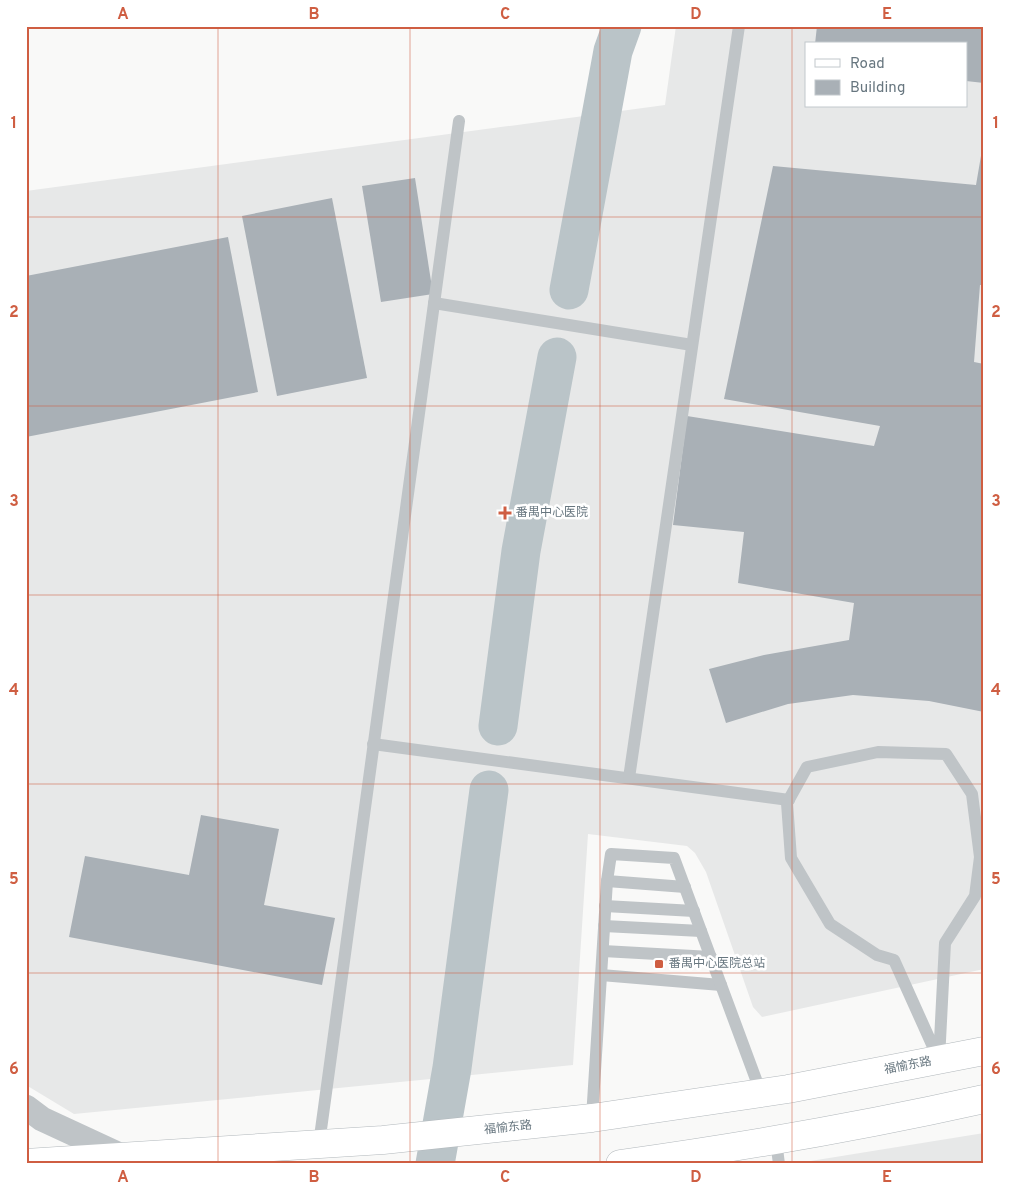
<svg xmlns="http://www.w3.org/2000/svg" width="1010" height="1190" viewBox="0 0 1010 1190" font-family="Overpass,'Noto Sans SC',sans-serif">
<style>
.built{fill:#e7e8e8;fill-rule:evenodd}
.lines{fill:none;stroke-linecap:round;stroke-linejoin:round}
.river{stroke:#bac4c8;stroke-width:39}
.building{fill:#a9b0b6}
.secondary-casing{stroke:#b2b8bc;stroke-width:29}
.lane{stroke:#bfc4c7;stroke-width:12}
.street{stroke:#bfc4c7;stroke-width:25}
.secondary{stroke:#fff;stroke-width:28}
.grid{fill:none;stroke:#cf5e42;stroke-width:1;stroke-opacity:0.55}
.poi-dot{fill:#cf5e42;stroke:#fff;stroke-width:2}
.labels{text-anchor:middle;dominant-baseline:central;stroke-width:5;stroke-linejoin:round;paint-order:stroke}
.poi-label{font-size:12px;fill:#67767f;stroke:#fff;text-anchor:start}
.street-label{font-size:12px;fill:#67767f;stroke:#fff}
.neatline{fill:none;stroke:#cf5e42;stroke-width:2}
.grid-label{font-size:16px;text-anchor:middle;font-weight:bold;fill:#cf5e42}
</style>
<rect width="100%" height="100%" fill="#f9f9f8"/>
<!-- built -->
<g class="built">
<path d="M 676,26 L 984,26 L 984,969 L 762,1017 L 753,1007 L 706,872 L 695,853 L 687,846 L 588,834 L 573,1065 L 74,1114 L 26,1085 L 26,191 L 665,105 ZM 806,44 L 966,44 L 966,106 L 806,106 Z"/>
<polygon points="984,1133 984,1164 792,1164"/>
</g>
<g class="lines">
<!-- river -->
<g class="river">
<polyline points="569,290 613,51 622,26"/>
<polyline points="498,726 521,551 557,357"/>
<polyline points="435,1164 452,1068 489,790"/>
</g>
</g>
<!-- building -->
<g class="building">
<polygon points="817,26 984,26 984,83 966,81 966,44 815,44"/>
<polygon points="983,144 984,285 980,285 974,362 984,364 984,712 929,701 853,695 788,704 726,723 709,669 764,655 849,640 854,603 738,583 744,532 673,525 687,416 874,446 880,426 724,399 773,166 976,185"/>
<polygon points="415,178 433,294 381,302 362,186"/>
<polygon points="332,198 367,378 277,396 242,216"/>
<polygon points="228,237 258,392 26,437 26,276"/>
<polygon points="201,815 279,829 264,905 335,918 322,985 69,937 85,856 189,875"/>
</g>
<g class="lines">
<defs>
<g id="secondary">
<polyline points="26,1163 383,1140 592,1118 788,1089 984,1051"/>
<path d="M 620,1164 C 742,1147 863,1126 984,1099"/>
</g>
</defs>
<!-- secondary casing -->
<use href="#secondary" class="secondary-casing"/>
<!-- lane -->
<g class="lane">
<polyline points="434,303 692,345"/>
<polyline points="373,744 789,800"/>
<polygon points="878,752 946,754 972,794 980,857 975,896 945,943 939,1060 894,960 877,955 830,924 791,858 787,803 807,767"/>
<polyline points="629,778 739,26"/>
<polyline points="607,881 685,887"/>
<polyline points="605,906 694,911"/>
<polyline points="604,926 701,931"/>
<polyline points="603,951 711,957"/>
<polyline points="601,975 721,985"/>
<polyline points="592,1118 607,881 611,854 674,858 761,1093"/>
<polyline points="776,1141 779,1164"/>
<polyline points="319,1144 459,121"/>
</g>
<!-- street -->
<polyline class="street" points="26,1107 42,1119 124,1157"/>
<!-- secondary -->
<use href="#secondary" class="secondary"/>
</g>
<!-- grid -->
<path class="grid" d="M 218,26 L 218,1164M 410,26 L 410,1164M 600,26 L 600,1164M 792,26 L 792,1164M 26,217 L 984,217M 26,406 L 984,406M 26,595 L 984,595M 26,784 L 984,784M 26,973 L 984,973"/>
<!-- markers -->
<g class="poi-dot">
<path d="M502.5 505.5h5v5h5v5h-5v5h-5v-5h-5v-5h5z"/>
<rect x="654" y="959" width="10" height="10" rx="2.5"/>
</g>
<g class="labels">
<!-- poi labels -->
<g class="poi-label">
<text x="516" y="513">番禺中心医院</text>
<text x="669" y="964">番禺中心医院总站</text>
</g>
<!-- street labels -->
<g class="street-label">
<text transform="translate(908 1066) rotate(-11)">福愉东路</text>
<text transform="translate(508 1128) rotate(-6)">福愉东路</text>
</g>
</g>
<!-- border -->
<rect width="1010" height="1190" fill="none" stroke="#ffffff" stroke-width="55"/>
<!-- legend -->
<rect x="805" y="42" width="162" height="65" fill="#ffffff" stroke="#c2c8cc"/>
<rect x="815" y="59" width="25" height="8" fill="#ffffff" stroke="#c2c8cc"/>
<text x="850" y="68" font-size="15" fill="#67767f">Road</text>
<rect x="815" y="80" width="25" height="15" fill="#a9b0b6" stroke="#c2c8cc"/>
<text x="850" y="92" font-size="15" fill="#67767f">Building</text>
<rect x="28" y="28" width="954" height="1134" class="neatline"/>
<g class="grid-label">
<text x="123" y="19">A</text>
<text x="314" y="19">B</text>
<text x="505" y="19">C</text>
<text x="696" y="19">D</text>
<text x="887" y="19">E</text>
<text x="14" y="128">1</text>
<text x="996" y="128">1</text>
<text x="14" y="317">2</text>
<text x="996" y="317">2</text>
<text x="14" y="506">3</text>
<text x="996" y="506">3</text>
<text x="14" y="695">4</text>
<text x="996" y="695">4</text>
<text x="14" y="884">5</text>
<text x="996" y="884">5</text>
<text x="14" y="1074">6</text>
<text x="996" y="1074">6</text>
<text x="123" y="1182">A</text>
<text x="314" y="1182">B</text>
<text x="505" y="1182">C</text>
<text x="696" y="1182">D</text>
<text x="887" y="1182">E</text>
</g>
</svg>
